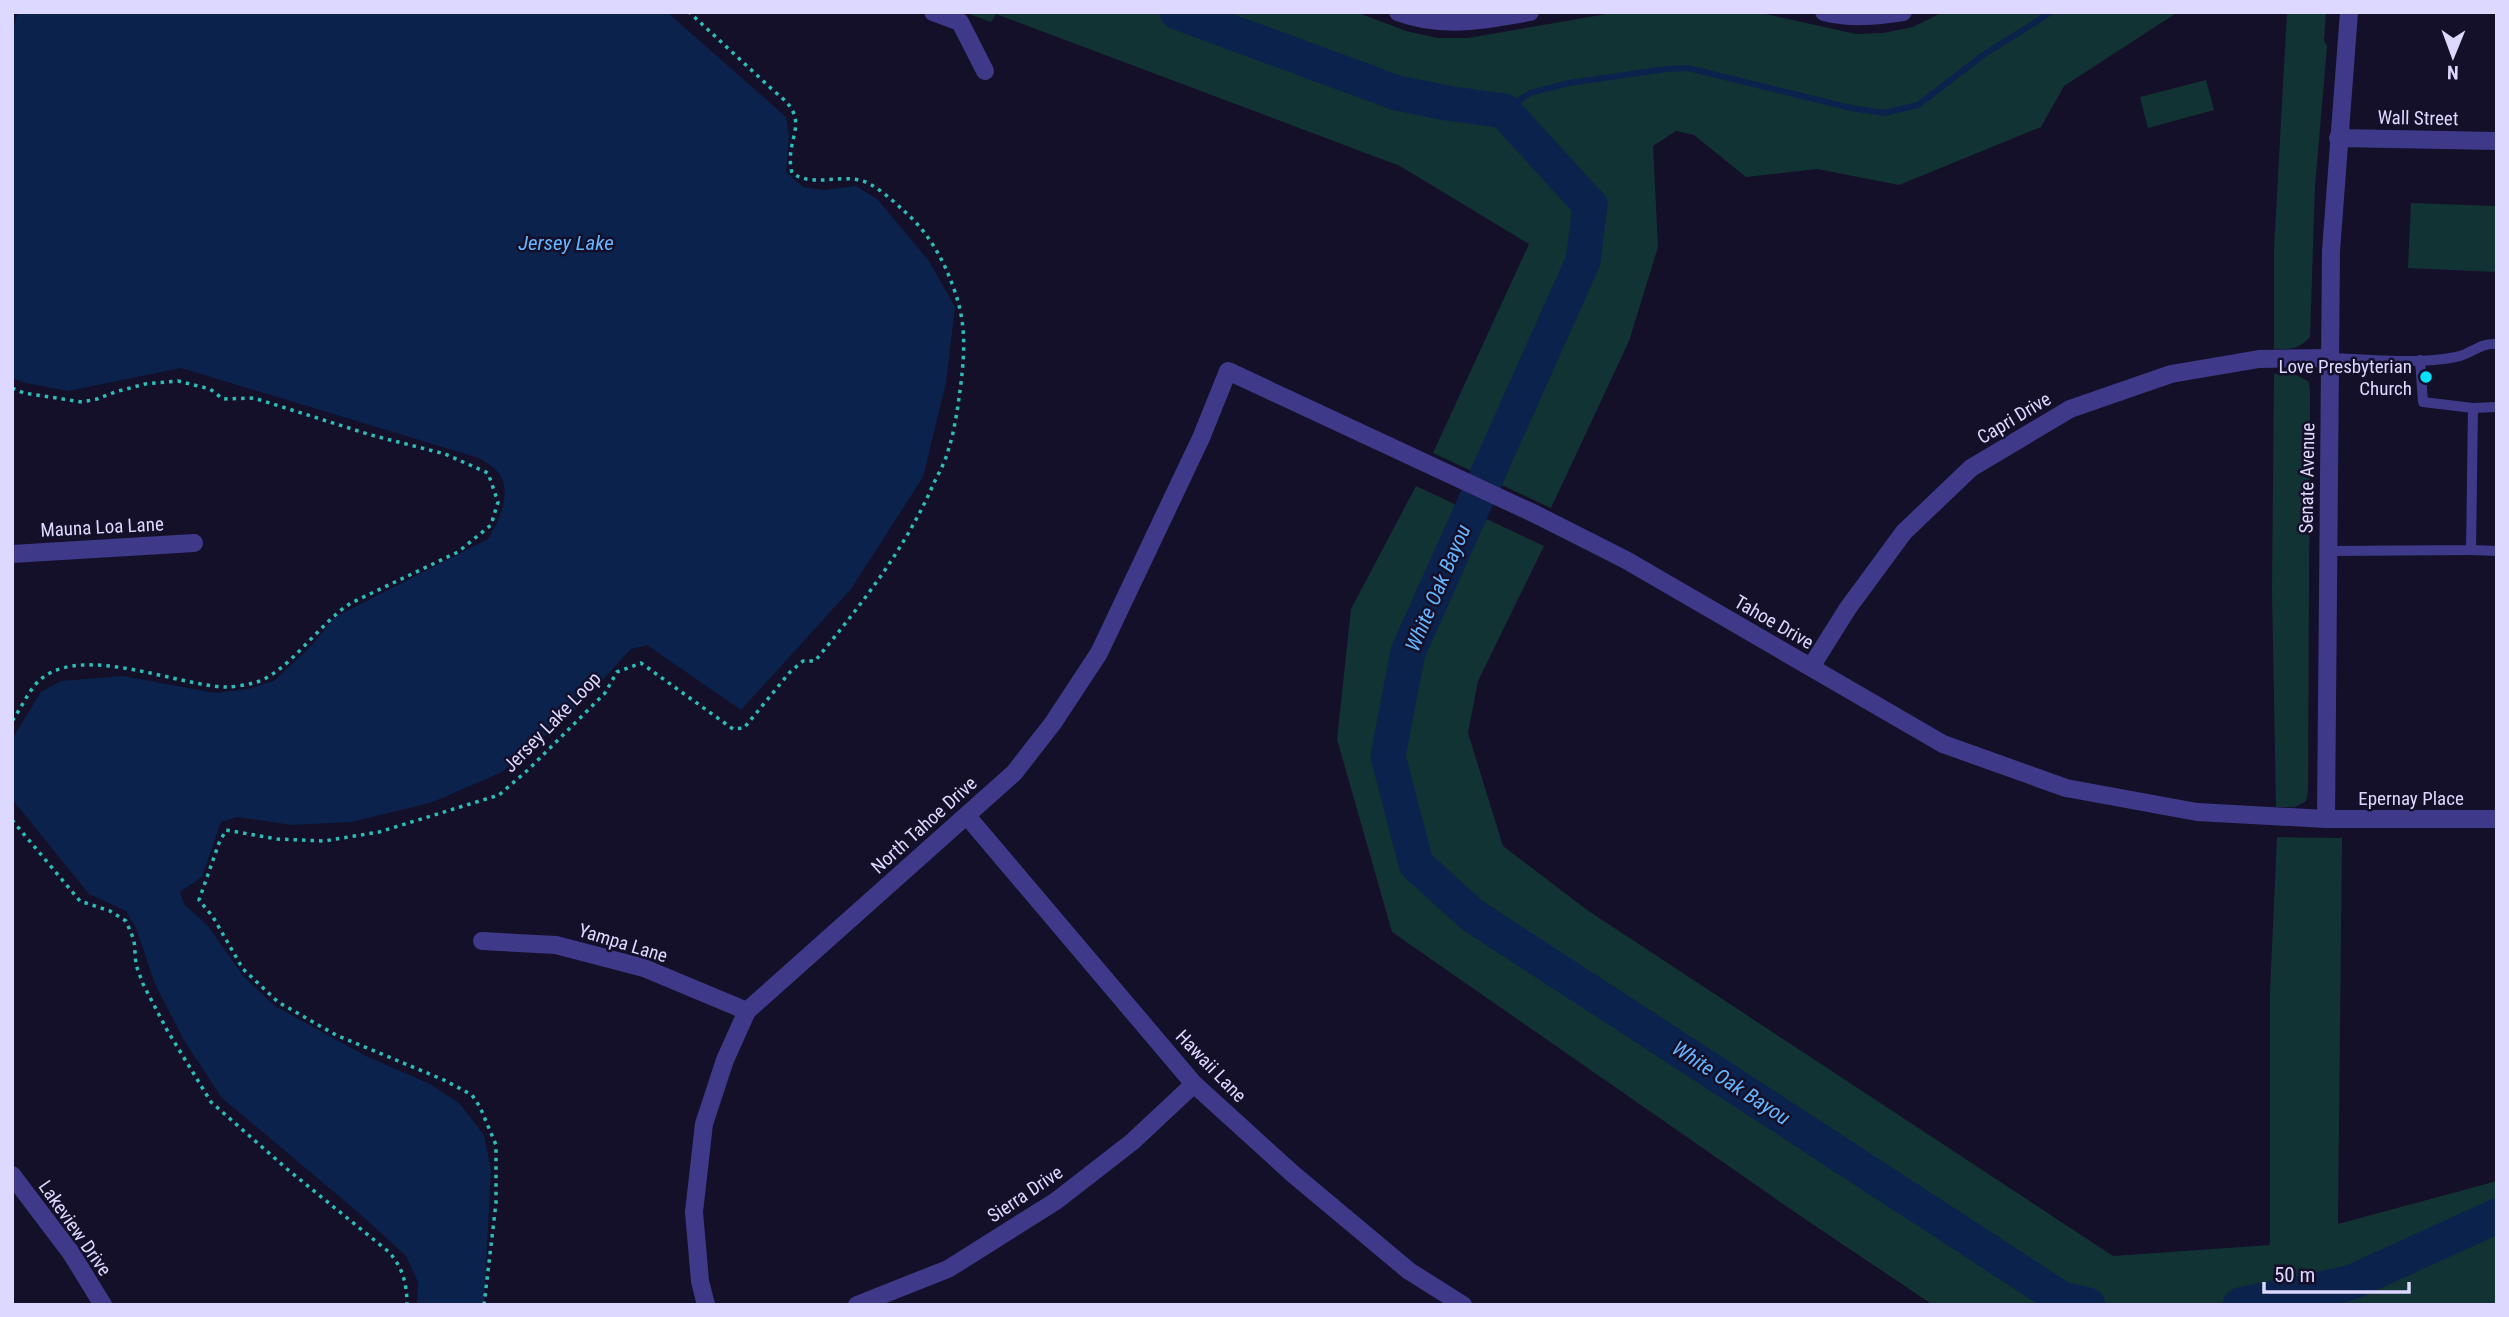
<svg xmlns="http://www.w3.org/2000/svg" width="2509" height="1317" viewBox="0 0 2509 1317" font-family="'Roboto Condensed',sans-serif">
<style>
.green{fill:#123333}
.water{fill:#0b224c}
.lines{fill:none;stroke-linecap:round;stroke-linejoin:round}
.stream{stroke:#0b224c;stroke-width:6}
.river{stroke:#0b224c;stroke-width:35}
.path{stroke:#2dbdb7;stroke-width:3.5;stroke-dasharray:3.5 5;stroke-linecap:butt}
.lane{stroke:#3e3a89;stroke-width:10}
.street{stroke:#3e3a89;stroke-width:18}
.poi-dot{fill:#04e2ff;stroke:#141029;stroke-width:2.5}
.labels{text-anchor:middle;dominant-baseline:central;stroke-width:5;stroke-linejoin:round;paint-order:stroke}
.street-label{font-size:19px;fill:#ddd8ff;stroke:#141029}
.poi-label{font-size:19px;fill:#ddd8ff;stroke:#141029;text-anchor:end}
.water-label{font-size:21px;font-style:italic;fill:#66b6ff;stroke:#141029}
</style>
<rect width="100%" height="100%" fill="#141029"/>
<!-- green -->
<g class="green">
<polygon points="964,12 1356,12 1406,31 1438,38 1468,38 1618,12 1756,12 1856,34 1883,33 1913,27 1943,12 2178,12 2064,86 2041,127 1899,185 1817,169 1746,177 1694,135 1676,131 1653,146 1658,247 1629,341 1551,508 1433,453 1529,244 1400,166 996,14 991,22"/>
<path d="M 2287,12 L 2326,12 L 2324,41 L 2327,46 L 2315,187 L 2310,337 C 2298,350 2291,349 2274,349 L 2274,249 Z"/>
<polygon points="2206,80 2214,110 2148,128 2140,97"/>
<polygon points="2411,203 2497,206 2497,272 2408,268"/>
<polygon points="2293,373 2309,382 2310,393 2308,792 2306,801 2295,807 2276,807 2272,591 2274,374"/>
<polygon points="1416,486 1544,546 1478,681 1468,733 1503,846 1587,910 2113,1256 2270,1245 2270,990 2277,837 2342,838 2338,1224 2497,1181 2497,1305 1933,1305 1799,1215 1392,932 1337,739 1351,609"/>
</g>
<!-- water -->
<path class="water" d="M 18,12 L 667,12 L 786,117 L 789,136 L 786,172 L 803,187 L 824,190 L 856,186 L 877,199 L 929,261 L 955,307 L 946,383 L 923,477 L 851,589 L 741,710 L 647,645 L 631,649 L 574,711 L 502,772 L 433,802 L 352,822 L 292,825 L 237,817 L 221,822 L 202,877 L 180,892 L 184,904 L 208,926 L 244,977 L 275,1006 L 366,1056 L 430,1084 L 459,1103 L 484,1135 L 491,1170 L 484,1305 L 417,1305 L 418,1282 L 406,1256 L 359,1213 L 222,1098 L 185,1042 L 155,984 L 137,930 L 126,911 L 89,894 L 12,799 L 12,739 L 41,692 L 61,681 L 123,676 L 215,693 L 248,689 L 274,681 L 311,646 L 335,617 L 488,539 C 499,521 514,490 497,471 C 493,466 485,462 479,458 L 181,368 L 68,391 L 26,383 L 12,378 L 12,32 Z"/>
<g class="lines">
<!-- stream -->
<polyline class="stream" points="1504,111 1530,93 1569,83 1666,69 1688,68 1851,108 1884,113 1918,105 1982,56 2051,12"/>
<!-- river -->
<g class="river">
<polyline points="1177,12 1397,93 1447,103 1504,111 1590,205 1583,261 1408,652 1388,756 1416,864 1472,915 2062,1299 2088,1305"/>
<polyline points="2240,1305 2350,1283 2497,1216"/>
</g>
<!-- path -->
<g class="path">
<path d="M 12,388 L 24,393 L 82,402 L 97,399 L 115,392 L 145,384 L 178,381 L 210,389 L 223,399 L 254,398 L 371,435 L 445,454 L 488,473 L 498,502 L 491,525 L 458,552 L 351,603 C 319,623 286,676 253,683 C 245,685 234,687 226,687 C 176,686 74,639 35,685 C 26,696 20,710 12,721"/>
<path d="M 12,820 L 80,901 L 110,911 L 126,921 L 134,940 L 136,965 L 143,984 L 167,1030 L 211,1102 L 287,1169 L 389,1252 C 403,1268 407,1284 407,1305"/>
<path d="M 484,1305 L 496,1203 L 496,1145 L 480,1107 L 472,1095 L 444,1080 L 336,1035 L 278,1002 L 243,969 L 213,917 L 199,900 L 219,843 L 226,830 L 277,839 L 324,841 L 379,832 L 499,795 L 529,769 L 605,693 L 617,672 L 641,663 L 733,729 L 744,728 L 790,672 L 803,661 L 815,661 C 860,606 904,551 933,485 C 938,474 945,463 948,451 C 955,429 958,406 961,383 C 965,348 966,323 954,289 C 943,258 928,232 903,210 C 892,200 874,183 859,180 C 836,175 813,187 792,173 C 783,137 815,122 775,92 L 689,12"/>
</g>
<!-- lane -->
<g class="lane">
<path d="M 2330,358 C 2371,359 2416,365 2456,357 C 2473,354 2477,343 2497,344"/>
<polyline points="2420,360 2423,402 2473,408 2497,407"/>
<polyline points="2471,550 2497,551"/>
<polyline points="2327,551 2471,550 2473,408"/>
</g>
<!-- street -->
<g class="street">
<polyline points="933,12 960,22 985,71"/>
<path d="M 1398,12 C 1443,29 1485,20 1530,12"/>
<path d="M 1824,12 C 1851,19 1876,16 1903,12"/>
<polyline points="2338,138 2497,141"/>
<polyline points="12,554 194,543"/>
<polyline points="1811,667 1848,608 1904,532 1971,468 2070,409 2171,374 2259,359 2330,358"/>
<polyline points="967,816 1194,1084 1293,1174 1409,1271 1463,1305"/>
<polyline points="2326,819 2331,251 2349,12"/>
<polyline points="482,941 556,945 644,968 747,1011"/>
<polyline points="12,1175 71,1253 103,1305"/>
<polyline points="706,1305 700,1281 694,1212 704,1124 725,1060 747,1011 1014,773 1053,723 1099,653 1201,438 1228,371 1535,514 1626,560 1943,744 2066,788 2197,812 2326,819 2497,819"/>
<polyline points="857,1305 948,1269 1056,1201 1132,1142 1194,1084"/>
</g>
</g>
<!-- markers -->
<circle class="poi-dot" cx="2426" cy="377" r="7"/>
<g class="labels">
<!-- street labels -->
<g class="street-label">
<text transform="translate(2418 118) rotate(1)">Wall Street</text>
<text transform="translate(2014 418) rotate(-31)">Capri Drive</text>
<text transform="translate(2307 478) rotate(-89)">Senate Avenue</text>
<text transform="translate(102 527) rotate(-3)">Mauna Loa Lane</text>
<text transform="translate(1774 622) rotate(30)">Tahoe Drive</text>
<text transform="translate(552 722) rotate(-46)">Jersey Lake Loop</text>
<text x="2411" y="798">Epernay Place</text>
<text transform="translate(924 825) rotate(-42)">North Tahoe Drive</text>
<text transform="translate(623 943) rotate(17)">Yampa Lane</text>
<text transform="translate(1211 1066) rotate(46)">Hawaii Lane</text>
<text transform="translate(1025 1194) rotate(-34)">Sierra Drive</text>
<text transform="translate(75 1228) rotate(55)">Lakeview Drive</text>
</g>
<!-- poi labels -->
<g class="poi-label">
<text x="2412" y="366">Love Presbyterian<tspan x="2412" dy="22">Church</tspan></text>
</g>
<!-- water labels -->
<g class="water-label">
<text x="566" y="243">Jersey Lake</text>
<text transform="translate(1438 588) rotate(-67)">White Oak Bayou</text>
<text transform="translate(1731 1083) rotate(33)">White Oak Bayou</text>
</g>
</g>
<!-- border -->
<rect width="2509" height="1317" fill="none" stroke="#ddd8ff" stroke-width="28"/>
<!-- north arrow -->
<g transform="translate(2453 56) rotate(181)" stroke="#141029" stroke-width="5" paint-order="stroke">
<path d="M0-5L12 26L0 18L-12 26Z" fill="#ddd8ff"/>
<text y="-10" font-size="19" font-weight="bold" text-anchor="middle" fill="#ddd8ff">N</text>
</g>
<!-- scale -->
<path d="M2264 1282v10h145v-10" fill="none" stroke="#ddd8ff" stroke-width="3.5"/>
<text x="2274" y="1282" font-size="21" fill="#ddd8ff" stroke="#141029" stroke-width="5" paint-order="stroke">50 m</text>
</svg>
